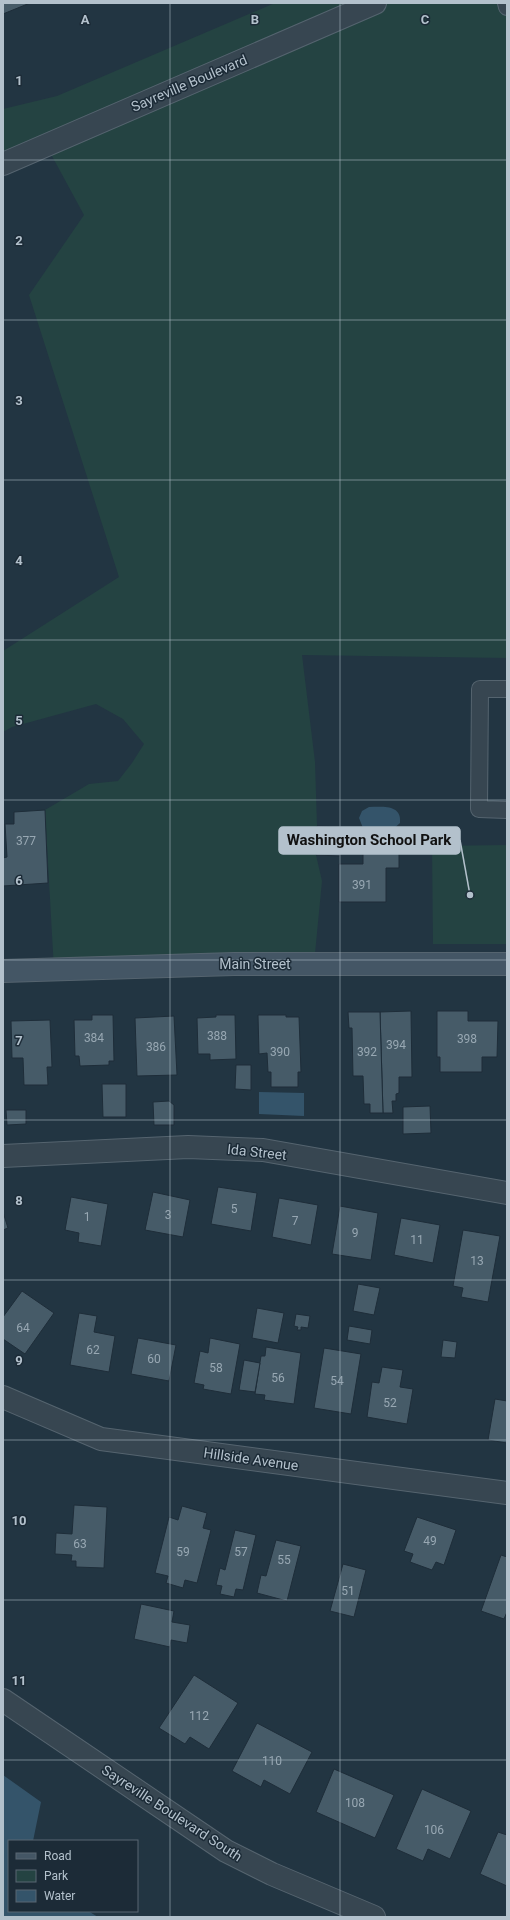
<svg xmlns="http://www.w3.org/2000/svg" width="510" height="1920" viewBox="0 0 510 1920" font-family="Roboto,sans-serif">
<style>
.green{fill:#244342}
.water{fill:#34546a}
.building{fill:#465b68;stroke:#1e2d39}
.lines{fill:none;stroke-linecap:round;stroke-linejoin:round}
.service-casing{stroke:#55646f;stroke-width:18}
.minor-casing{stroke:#55646f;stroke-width:24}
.secondary-casing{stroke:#55646f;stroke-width:24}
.service{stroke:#374651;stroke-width:16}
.minor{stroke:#374651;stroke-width:22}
.secondary{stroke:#445665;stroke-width:22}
.grid{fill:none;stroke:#b3c1cc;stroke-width:1;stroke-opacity:0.55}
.labels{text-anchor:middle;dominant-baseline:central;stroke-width:3;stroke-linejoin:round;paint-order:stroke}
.number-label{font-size:12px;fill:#98a8b3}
.street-label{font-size:14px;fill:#b3c1cc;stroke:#1c2b37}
.grid-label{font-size:13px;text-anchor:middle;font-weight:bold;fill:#b3c1cc;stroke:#1c2b37;stroke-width:3;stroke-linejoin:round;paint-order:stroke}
.leader{fill:none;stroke:#b3c1cc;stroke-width:1.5}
.callout-dot{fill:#b3c1cc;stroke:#1c2b37;stroke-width:1.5}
.callout{fill:#b3c1cc;stroke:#b3c1cc;stroke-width:1.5}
.callout-label{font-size:15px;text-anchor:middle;font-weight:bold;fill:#111}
</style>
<rect width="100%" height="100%" fill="#223542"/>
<!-- green -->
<g class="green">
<polygon points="275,3 507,3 507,658 302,655 315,762 317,826 316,855 322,881 314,964 54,970 45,810 89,784 118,781 132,763 144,744 123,719 96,704 12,727 3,732 3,651 119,577 29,295 84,215 46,145 3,164 3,109 57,96"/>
<polygon points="507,845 507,944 433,944 432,846"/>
</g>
<!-- water -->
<g class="water">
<path d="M 369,807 C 382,807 402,804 400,823 L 391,831 L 366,830 L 363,828 L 359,818 L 362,811 Z"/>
<polygon points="259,1092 304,1093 304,1116 259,1114"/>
<polygon points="3,1775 41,1802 33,1841 9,1841 9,1911 88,1911 98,1917 3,1917"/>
</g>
<!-- building -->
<g class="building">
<polygon points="3,3 30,3 3,14"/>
<polygon points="45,810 48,883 3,886 3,858 7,857 5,824 14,824 14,812"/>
<polygon points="317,826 341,827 340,856 316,855"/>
<polygon points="363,848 399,848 399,868 386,868 386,902 339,902 339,864 363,864"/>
<polygon points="411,1011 412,1077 399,1077 399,1093 396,1094 396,1101 392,1101 393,1113 383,1113 380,1012"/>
<polygon points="437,1011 468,1011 468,1021 498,1021 497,1057 482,1057 482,1072 440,1072 440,1057 437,1057"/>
<polygon points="348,1012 380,1012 383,1113 370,1113 370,1104 364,1104 363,1076 353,1076 352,1028 349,1028"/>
<polygon points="92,1015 113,1015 114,1061 109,1061 109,1065 80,1066 79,1056 75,1056 74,1020 92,1020"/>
<polygon points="216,1015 235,1015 236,1059 210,1060 210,1054 198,1054 197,1018 216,1017"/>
<polygon points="258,1015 286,1015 286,1017 299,1017 301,1072 298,1072 298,1087 271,1087 271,1072 268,1072 267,1053 259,1054"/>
<polygon points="174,1016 177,1075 137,1076 135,1018"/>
<polygon points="50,1020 52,1067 47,1067 48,1085 24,1085 23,1058 12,1058 11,1021"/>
<polygon points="236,1065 251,1065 251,1090 235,1089"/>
<polygon points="102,1084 126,1084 126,1117 103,1117"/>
<polygon points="169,1101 174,1105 174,1125 154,1125 153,1102"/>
<polygon points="430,1106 431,1133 403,1134 403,1107"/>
<polygon points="6,1110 26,1110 26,1124 7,1125"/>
<polygon points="218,1187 257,1193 251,1231 211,1224"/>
<polygon points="153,1192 190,1200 183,1237 145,1230"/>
<polygon points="71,1197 108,1204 101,1246 78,1242 79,1233 65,1230"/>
<polygon points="279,1198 318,1205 311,1245 272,1237"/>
<polygon points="340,1206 378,1213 371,1260 332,1254"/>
<polygon points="3,1212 8,1228 3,1230"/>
<polygon points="401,1218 440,1225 433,1263 394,1255"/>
<polygon points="463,1230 500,1236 488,1302 461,1297 463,1288 453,1286"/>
<polygon points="358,1284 380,1288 374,1315 353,1311"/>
<polygon points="22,1291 54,1313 25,1354 3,1339 3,1317"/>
<polygon points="257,1308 284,1313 278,1343 252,1338"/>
<polygon points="79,1313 97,1316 94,1332 115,1336 109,1372 70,1365"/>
<polygon points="296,1314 310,1316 308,1328 301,1327 301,1330 297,1330 298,1327 294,1326"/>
<polygon points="349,1326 372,1330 370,1344 347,1340"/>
<polygon points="138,1338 176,1345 169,1381 131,1374"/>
<polygon points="210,1338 240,1344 231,1394 203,1389 204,1385 194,1383 200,1351 208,1353"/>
<polygon points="443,1340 457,1342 455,1358 441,1357"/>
<polygon points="266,1347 301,1353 294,1404 264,1400 265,1395 255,1394 261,1356 265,1356"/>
<polygon points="324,1348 361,1354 351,1414 314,1408"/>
<polygon points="244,1360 260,1363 255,1392 239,1390"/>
<polygon points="382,1367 403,1370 400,1387 413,1389 407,1424 367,1417 372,1382 379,1383"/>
<polygon points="495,1399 507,1401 507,1443 488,1440"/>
<polygon points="74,1505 107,1507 104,1568 76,1567 76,1561 71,1561 72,1555 55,1554 56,1533 72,1534"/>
<polygon points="182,1506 207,1513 203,1528 211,1530 197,1583 185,1580 183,1588 166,1583 168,1576 155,1573 169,1517 178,1520"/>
<polygon points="417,1517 456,1530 444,1565 436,1562 432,1570 410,1562 413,1554 404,1551"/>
<polygon points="235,1530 256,1535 243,1590 236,1589 234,1597 220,1594 222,1586 216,1585 220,1568 225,1570"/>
<polygon points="276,1540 301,1546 287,1601 257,1593 261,1575 266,1576"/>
<polygon points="501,1555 507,1557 507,1612 504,1619 481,1611"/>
<polygon points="343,1564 366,1570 354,1617 330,1611"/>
<polygon points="141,1604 174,1611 172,1622 190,1625 187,1643 171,1640 170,1647 134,1639"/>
<polygon points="194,1675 238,1703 209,1749 190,1737 185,1744 159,1728"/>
<polygon points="257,1723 312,1752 290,1794 264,1780 261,1787 232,1771"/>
<polygon points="334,1769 394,1795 375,1838 316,1812"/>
<polygon points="422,1789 471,1811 450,1859 428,1849 423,1861 396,1849"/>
<polygon points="498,1832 507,1835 507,1886 480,1874"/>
</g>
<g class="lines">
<defs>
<g id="service">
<polyline points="506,3 507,7"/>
<polyline points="507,689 480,689 479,809 507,810"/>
</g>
<g id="minor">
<polyline points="3,164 375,3"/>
<polyline points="3,1156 188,1147 263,1150 507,1193"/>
<polyline points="3,1397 101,1439 507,1493"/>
<polyline points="3,1700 226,1851 272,1874 374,1917"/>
</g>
<polyline id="secondary" points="3,971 234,964 507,964"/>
</defs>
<!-- service casing -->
<use href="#service" class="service-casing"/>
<!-- minor casing -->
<use href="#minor" class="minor-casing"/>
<!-- secondary casing -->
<use href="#secondary" class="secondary-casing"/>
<!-- service -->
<use href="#service" class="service"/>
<!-- minor -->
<use href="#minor" class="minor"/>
<!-- secondary -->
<use href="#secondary" class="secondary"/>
</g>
<!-- grid -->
<path class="grid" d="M 170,3 L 170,1917M 340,3 L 340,1917M 3,160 L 507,160M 3,320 L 507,320M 3,480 L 507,480M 3,640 L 507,640M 3,800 L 507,800M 3,960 L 507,960M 3,1120 L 507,1120M 3,1280 L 507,1280M 3,1440 L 507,1440M 3,1600 L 507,1600M 3,1760 L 507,1760"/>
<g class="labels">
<!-- number labels -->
<g class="number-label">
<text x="26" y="841">377</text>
<text x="362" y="885">391</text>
<text x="217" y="1036">388</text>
<text x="94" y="1038">384</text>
<text x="467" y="1039">398</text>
<text x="396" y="1045">394</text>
<text x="156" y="1047">386</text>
<text x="280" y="1052">390</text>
<text x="367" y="1052">392</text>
<text x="234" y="1209">5</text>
<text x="168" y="1215">3</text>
<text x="87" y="1217">1</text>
<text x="295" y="1221">7</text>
<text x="355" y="1233">9</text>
<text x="417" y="1240">11</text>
<text x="477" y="1261">13</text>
<text x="23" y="1328">64</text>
<text x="93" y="1350">62</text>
<text x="154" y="1359">60</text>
<text x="216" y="1368">58</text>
<text x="278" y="1378">56</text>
<text x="337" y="1381">54</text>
<text x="390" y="1403">52</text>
<text x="430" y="1541">49</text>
<text x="80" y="1544">63</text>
<text x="183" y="1552">59</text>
<text x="241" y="1552">57</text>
<text x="284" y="1560">55</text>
<text x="348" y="1591">51</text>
<text x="199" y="1716">112</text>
<text x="272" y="1761">110</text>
<text x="355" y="1803">108</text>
<text x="434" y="1830">106</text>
</g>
<!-- street labels -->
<g class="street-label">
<text transform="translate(189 83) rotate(-23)">Sayreville Boulevard</text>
<text x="255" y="964">Main Street</text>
<text transform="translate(257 1152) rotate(6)">Ida Street</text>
<text transform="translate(251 1459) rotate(8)">Hillside Avenue</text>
<text transform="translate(172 1813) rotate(33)">Sayreville Boulevard South</text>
</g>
</g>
<g class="grid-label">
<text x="85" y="24">A</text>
<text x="255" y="24">B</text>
<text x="425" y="24">C</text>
<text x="19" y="85">1</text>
<text x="19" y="245">2</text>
<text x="19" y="405">3</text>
<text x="19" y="565">4</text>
<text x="19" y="725">5</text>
<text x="19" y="885">6</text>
<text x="19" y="1045">7</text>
<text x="19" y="1205">8</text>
<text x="19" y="1365">9</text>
<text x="19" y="1525">10</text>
<text x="19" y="1685">11</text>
</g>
<!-- callouts -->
<path class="leader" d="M470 895L460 840"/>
<circle class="callout-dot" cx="470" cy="895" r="4"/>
<rect class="callout" x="279" y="827" width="181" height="27" rx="4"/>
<g class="callout-label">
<text x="369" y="845">Washington School Park</text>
</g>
<!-- border -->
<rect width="510" height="1920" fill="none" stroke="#b3c1cc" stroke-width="8"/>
<!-- legend -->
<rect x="8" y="1840" width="130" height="72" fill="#1c2b37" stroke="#586773"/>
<rect x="16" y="1853" width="20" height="6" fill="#445665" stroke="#586773"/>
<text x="44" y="1860" font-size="12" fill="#b3c1cc">Road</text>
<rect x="16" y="1870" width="20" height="12" fill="#244342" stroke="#586773"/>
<text x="44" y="1880" font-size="12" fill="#b3c1cc">Park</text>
<rect x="16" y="1890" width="20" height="12" fill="#34546a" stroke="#586773"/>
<text x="44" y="1900" font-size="12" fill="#b3c1cc">Water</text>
</svg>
